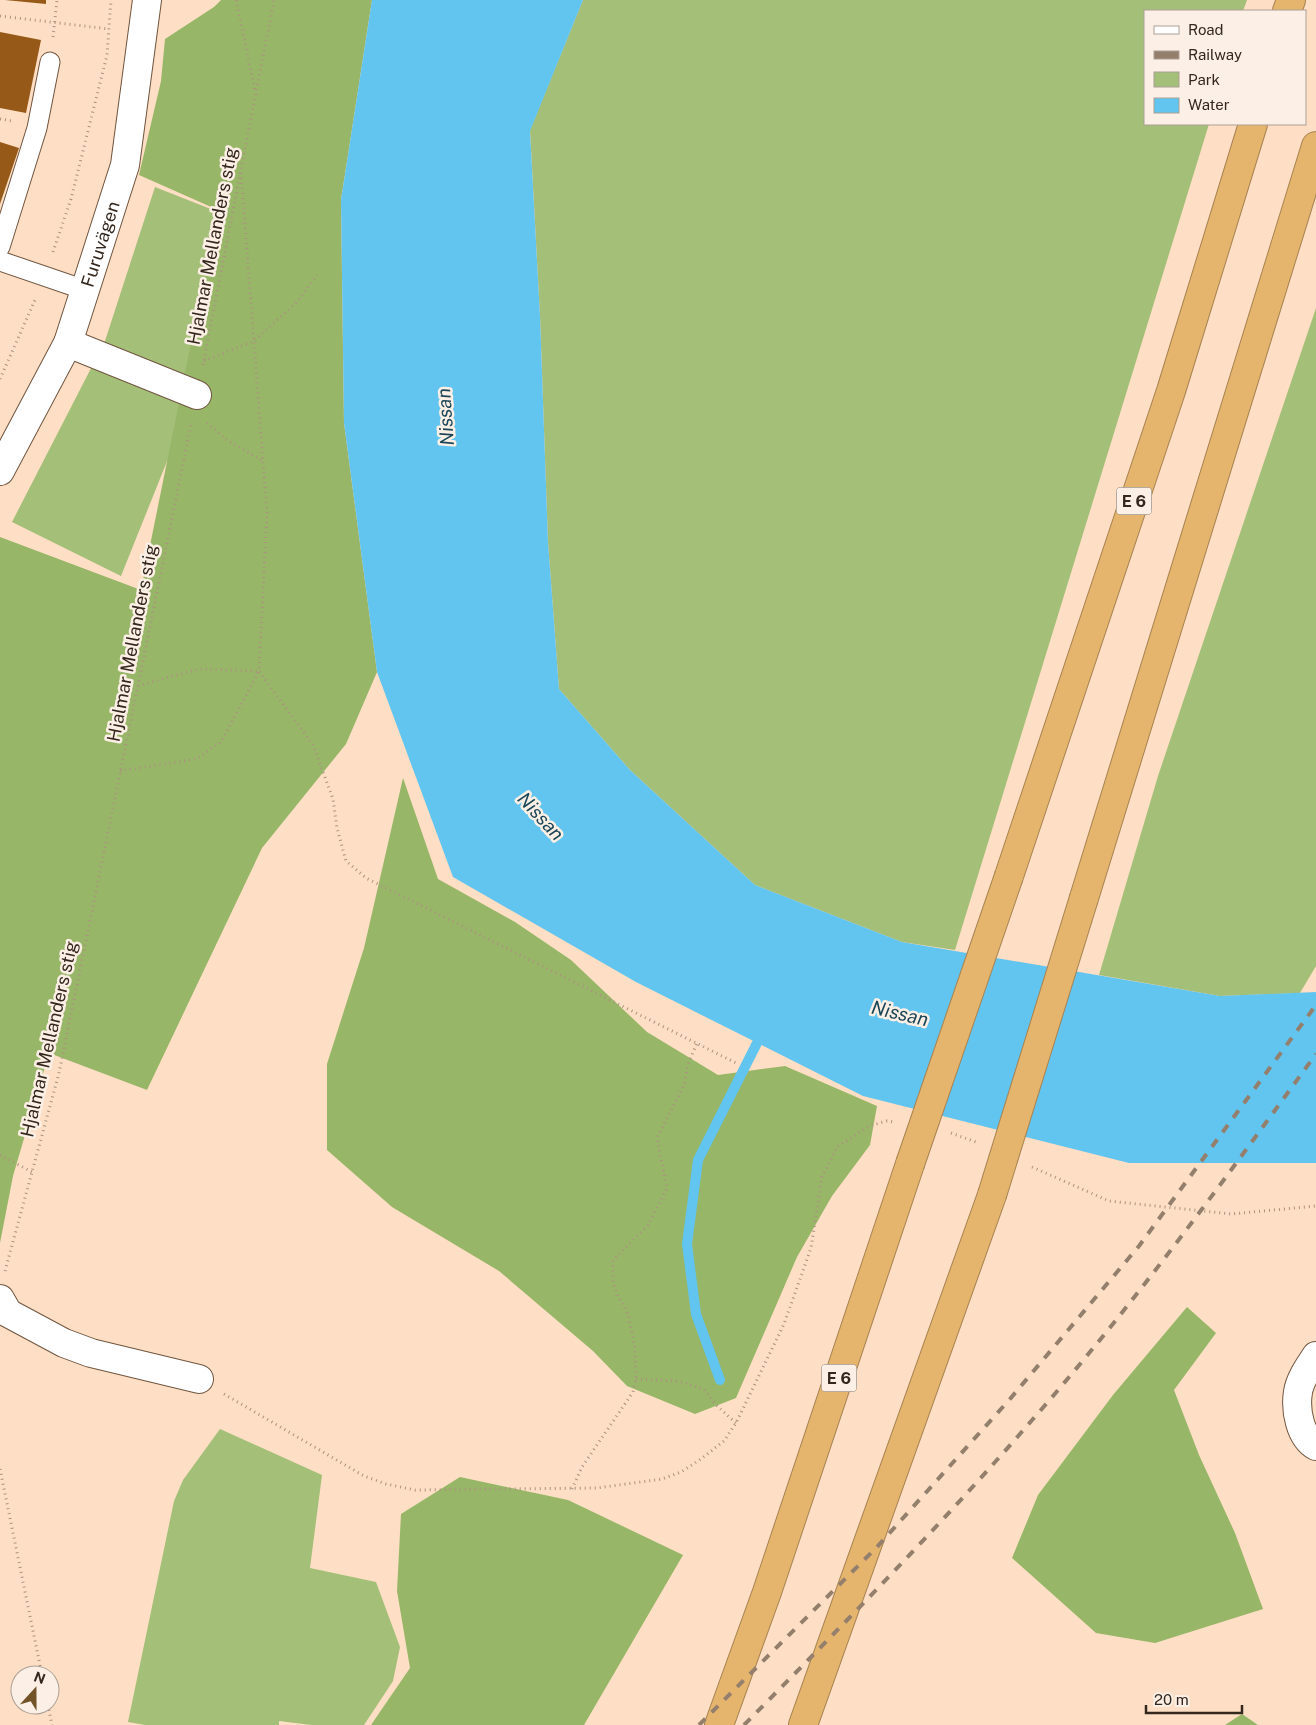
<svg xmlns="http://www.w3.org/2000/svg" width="1316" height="1725" viewBox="0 0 1316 1725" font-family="'Public Sans',sans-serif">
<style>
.green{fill:#a3bf78}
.forest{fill:#97b667}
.water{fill:#62c5ef}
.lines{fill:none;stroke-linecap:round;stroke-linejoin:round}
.stream{stroke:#62c5ef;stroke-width:10}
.building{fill:#975918}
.lane-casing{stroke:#70553f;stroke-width:21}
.street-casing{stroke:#70553f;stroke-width:30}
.highway-casing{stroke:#a78351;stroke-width:30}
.path{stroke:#ab9380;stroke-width:3;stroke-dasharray:1 4;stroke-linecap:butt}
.lane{stroke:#fff;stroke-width:19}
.street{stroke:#fff;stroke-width:28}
.highway{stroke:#e5b46d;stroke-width:28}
.rail{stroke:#947f6d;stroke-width:4;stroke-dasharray:9 9;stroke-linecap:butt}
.highway-bridge-casing{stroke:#a78351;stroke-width:30;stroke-linecap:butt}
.highway-bridge{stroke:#e5b46d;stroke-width:28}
.labels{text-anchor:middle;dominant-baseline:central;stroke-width:5;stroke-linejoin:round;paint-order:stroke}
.shield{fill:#fcefe5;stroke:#70645a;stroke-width:1}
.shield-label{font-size:16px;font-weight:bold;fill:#34281e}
.street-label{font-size:18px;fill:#34281e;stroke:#fcefe5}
.water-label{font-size:19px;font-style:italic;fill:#1b4658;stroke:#fcefe5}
</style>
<rect width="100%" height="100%" fill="#fedec4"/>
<!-- green -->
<g class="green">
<polygon points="583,0 1247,0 1243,11 1145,11 1145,124 1209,124 955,950 902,942 755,885 630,770 559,689 548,542 540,316 530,130"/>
<polygon points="155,187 226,215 188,409 121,576 12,522 105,341"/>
<polygon points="1316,308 1316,966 1300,993 1220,996 1099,975 1158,776"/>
<polygon points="220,1429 322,1475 310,1568 376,1582 400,1647 393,1681 364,1725 311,1725 279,1721 279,1725 145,1725 128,1722 174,1501 183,1480"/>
</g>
<!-- forest -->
<g class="forest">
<polygon points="221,0 372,0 341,200 344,423 377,672 346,744 262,848 147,1090 49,1053 13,1176 0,1243 0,537 141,590 218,210 139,175 161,81 165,39 214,7"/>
<polygon points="403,778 438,879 515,922 571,960 647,1032 718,1075 785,1066 877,1106 870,1145 832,1196 797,1257 736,1398 695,1414 627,1386 593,1351 499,1271 392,1207 327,1150 327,1064 364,948"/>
<polygon points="1187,1307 1216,1333 1174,1390 1199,1455 1235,1533 1263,1609 1155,1643 1096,1633 1012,1558 1038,1495 1113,1395"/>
<polygon points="460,1477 568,1500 683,1555 584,1725 371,1725 410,1668 397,1591 401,1514"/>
<polygon points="1242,1714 1258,1725 1225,1725"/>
</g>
<!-- water -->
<polygon class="water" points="372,0 583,0 530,131 540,316 548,542 559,689 630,770 755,885 902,942 1220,996 1316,992 1316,1163 1129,1163 863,1096 636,982 453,877 377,672 344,423 341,200"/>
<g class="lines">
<!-- stream -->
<polyline class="stream" points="720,1380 696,1314 687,1244 698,1160 757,1043"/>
</g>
<!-- building -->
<g class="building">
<polygon points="5,0 46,0 46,4"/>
<polygon points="0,32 41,40 26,113 0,108"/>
<polygon points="0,142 19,148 0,204"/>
</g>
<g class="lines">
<defs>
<g id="lane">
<polyline points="0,247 37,128 50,62"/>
<polyline points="0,261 85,290"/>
</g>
<g id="street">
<polyline points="68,343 197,395"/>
<path id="s1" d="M 0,471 L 68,343 L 125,165 L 147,0"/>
<polyline points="0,1299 8,1313 64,1343 91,1353 199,1379"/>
<path d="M 1316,1356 C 1309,1367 1300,1379 1298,1392 C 1295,1410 1300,1437 1316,1446"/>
</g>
<g id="highway">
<polyline points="1287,11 1291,0"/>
<polyline points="1009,876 1171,391 1253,124"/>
<polyline points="1084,898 1316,146"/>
<polyline points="719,1725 767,1592 910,1164"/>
<polyline points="803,1725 992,1195"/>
</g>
</defs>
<!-- lane casing -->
<use href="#lane" class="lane-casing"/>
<!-- street casing -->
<use href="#street" class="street-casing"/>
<!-- highway casing -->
<use href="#highway" class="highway-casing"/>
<!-- path -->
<g class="path">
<polyline points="236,0 255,90"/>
<polyline points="0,16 109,29"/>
<polyline points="53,37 57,0"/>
<polyline points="0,119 12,121"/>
<polyline points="241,173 267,513 259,671 313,745 333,799 337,828 346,861 366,878 738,1064"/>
<polyline points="53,252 71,199 107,55 111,0"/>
<polyline points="204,361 254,341 297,302 317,275"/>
<polyline points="203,365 274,0"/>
<polyline points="0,379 35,300"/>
<polyline points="207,423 228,441 262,460"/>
<polyline points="120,771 196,759 221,742 259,671 199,669 138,686"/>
<polyline points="951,1133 976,1142"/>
<polyline points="0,1155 32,1172"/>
<polyline points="1032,1167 1109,1201 1231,1214 1316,1206"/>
<polyline points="5,1271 59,1073 191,425"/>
<polyline points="636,1379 678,1381 704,1389 715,1404 736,1423"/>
<polyline points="224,1394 364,1476 386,1484 415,1490 597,1488 662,1479 681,1472 701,1459 724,1441 736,1423 784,1324 811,1248 822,1177 837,1147 869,1126 887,1121 894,1122"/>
<polyline points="0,1469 42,1675"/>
<polyline points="572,1489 582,1467 633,1392 636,1379 635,1349 628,1313 618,1296 613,1281 613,1260 648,1225 667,1188 657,1138 684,1085 688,1064 697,1043"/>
<polyline points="48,1705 52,1725"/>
</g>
<!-- lane -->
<use href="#lane" class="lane"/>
<!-- street -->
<use href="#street" class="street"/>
<!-- highway -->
<use href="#highway" class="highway"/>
<!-- rail -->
<g class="rail">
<polyline points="699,1725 877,1547 1010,1399 1139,1246 1316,1005"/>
<path d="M 744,1725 C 843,1625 941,1525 1033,1419 C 1135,1303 1225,1179 1316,1054"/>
</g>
<defs>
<g id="highway-bridge">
<polyline points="910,1164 1009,876"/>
<polyline points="992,1195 1084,898"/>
</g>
</defs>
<!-- highway-bridge casing -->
<use href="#highway-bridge" class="highway-bridge-casing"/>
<!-- highway-bridge -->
<use href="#highway-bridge" class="highway-bridge"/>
</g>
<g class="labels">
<!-- shield labels -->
<g class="shield">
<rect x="1116.5" y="487.5" width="35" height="27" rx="4"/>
<rect x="821.5" y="1364.5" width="35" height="27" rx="4"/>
</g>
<g class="shield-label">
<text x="1134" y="501">E 6</text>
<text x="839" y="1378">E 6</text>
</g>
<!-- street labels -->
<g class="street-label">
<text stroke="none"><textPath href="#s1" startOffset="249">Furuvägen</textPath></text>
<text transform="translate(212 246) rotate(-79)">Hjalmar Mellanders stig</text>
<text transform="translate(132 643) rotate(-79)">Hjalmar Mellanders stig</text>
<text transform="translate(49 1039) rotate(-77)">Hjalmar Mellanders stig</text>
</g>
<!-- water labels -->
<g class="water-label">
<text transform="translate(445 417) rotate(-94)">Nissan</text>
<text transform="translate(541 816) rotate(47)">Nissan</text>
<text transform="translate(900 1013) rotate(13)">Nissan</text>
</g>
</g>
<!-- legend -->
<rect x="1144" y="10" width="162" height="115" fill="#fcefe5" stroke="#ac9f95"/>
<rect x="1154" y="26" width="25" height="8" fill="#ffffff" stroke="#ac9f95"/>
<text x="1188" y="35" font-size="15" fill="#34281e">Road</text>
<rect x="1154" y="51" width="25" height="8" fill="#947f6d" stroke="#ac9f95"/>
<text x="1188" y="60" font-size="15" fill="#34281e">Railway</text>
<rect x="1154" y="72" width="25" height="15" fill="#a3bf78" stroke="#ac9f95"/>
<text x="1188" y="85" font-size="15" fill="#34281e">Park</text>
<rect x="1154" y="98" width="25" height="15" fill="#62c5ef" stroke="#ac9f95"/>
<text x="1188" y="110" font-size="15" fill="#34281e">Water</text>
<!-- north arrow -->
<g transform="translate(35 1690) rotate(21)"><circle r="24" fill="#fcefe5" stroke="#ac9f95"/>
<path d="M0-4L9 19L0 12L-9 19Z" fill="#715327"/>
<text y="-8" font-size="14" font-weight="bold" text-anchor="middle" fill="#34281e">N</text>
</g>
<!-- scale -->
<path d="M1146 1705v8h96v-8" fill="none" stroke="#34281e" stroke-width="2.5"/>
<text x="1154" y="1705" font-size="15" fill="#34281e" stroke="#fcefe5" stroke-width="4" paint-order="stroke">20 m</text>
</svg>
